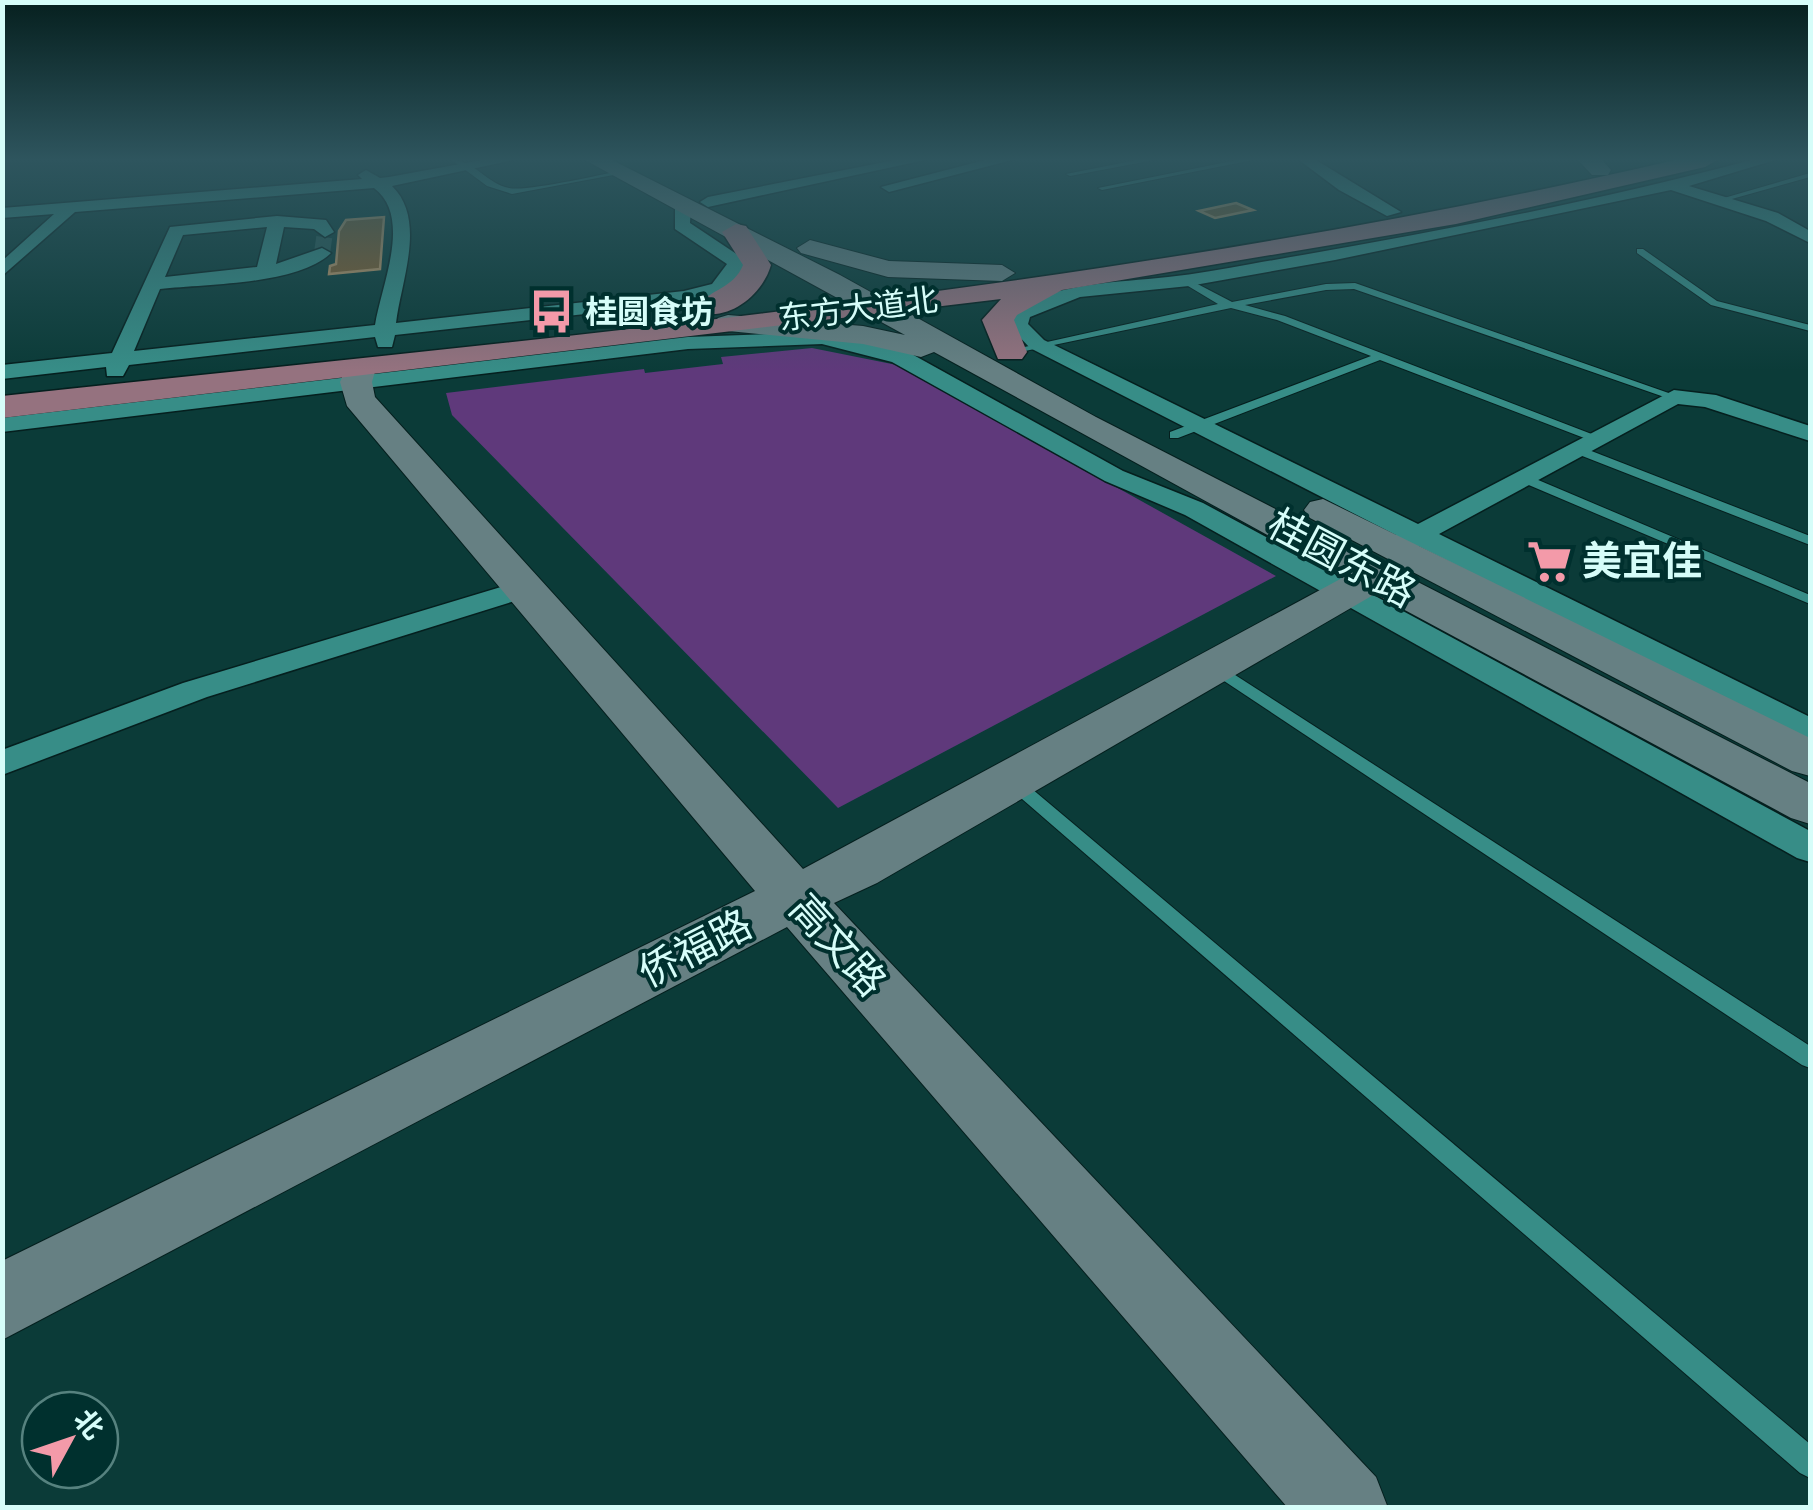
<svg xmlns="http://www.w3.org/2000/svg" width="1813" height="1510" viewBox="0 0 1813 1510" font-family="Jost,'Noto Sans SC',sans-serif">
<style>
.green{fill:#5f397b}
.building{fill:#865e2e;stroke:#c19666;stroke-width:2.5}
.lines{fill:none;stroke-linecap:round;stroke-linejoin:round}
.street-tunnel{stroke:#295855;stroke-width:16;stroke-dasharray:16 9;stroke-linecap:butt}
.lane-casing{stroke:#051f1e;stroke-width:2}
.street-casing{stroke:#051f1e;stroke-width:3}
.secondary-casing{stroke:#051f1e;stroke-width:2}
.primary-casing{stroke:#051f1e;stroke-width:3}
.lane{fill:#378d87;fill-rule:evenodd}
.street{fill:#378d87;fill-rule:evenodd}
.secondary{fill:#668083;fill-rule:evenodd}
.primary{fill:#95727f;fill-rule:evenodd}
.labels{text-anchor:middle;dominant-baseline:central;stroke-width:8;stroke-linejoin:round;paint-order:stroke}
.far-street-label{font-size:32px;fill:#d6fdf9;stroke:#00302e}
.far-poi-label{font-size:32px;font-weight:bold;fill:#d6fdf9;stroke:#00302e;text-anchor:start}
.street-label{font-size:40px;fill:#d6fdf9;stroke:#00302e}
.poi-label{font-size:40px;font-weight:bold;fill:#d6fdf9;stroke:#00302e;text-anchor:start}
</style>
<rect width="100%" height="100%" fill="#0b3b38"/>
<!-- green -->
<polygon class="green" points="812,348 897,365 1276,576 838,808 452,415 446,393 644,369 645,373 723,364 721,357"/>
<!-- building -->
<g class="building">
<polygon points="1236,203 1253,210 1215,218 1199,211"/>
<polygon points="384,217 380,269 329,274 330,266 336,264 339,231 346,220"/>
</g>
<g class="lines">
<!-- street-tunnel -->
<polyline class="street-tunnel" points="322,253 325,232"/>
<defs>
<g id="lane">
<path d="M 452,160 C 473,160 488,184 509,188 C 526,192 598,175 620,171 L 624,173 L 512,194 L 487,186 Z"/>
<polygon points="1137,160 1154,160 1070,176 1066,174"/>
<polygon points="1237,160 1253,160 1102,190 1098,188"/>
<polygon points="1810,173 1810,177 1721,202 1717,200"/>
<polygon points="1637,249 1643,249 1717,301 1810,325 1810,331 1711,305 1637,253"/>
<polygon points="1186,278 1232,302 1326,284 1355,283 1680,397 1670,399 1354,289 1326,290 1245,305 1285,316 1602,438 1592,441 1380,360 1178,438 1170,438 1170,432 1371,356 1277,320 1231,308 1025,351 1020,348 1218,304 1183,283 1183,279"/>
<polygon points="1576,445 1810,536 1810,545 1572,452 1572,446"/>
<polygon points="1524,474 1810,595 1810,604 1519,481 1518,478"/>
<polygon points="1215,662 1810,1046 1810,1068 1802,1065 1209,671 1207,667 1209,663"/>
<polygon points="1013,776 1019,778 1810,1444 1810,1478 1800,1473 1007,786 1004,782 1007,778"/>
</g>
<g id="street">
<path d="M 482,160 L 513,160 L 392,186 C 427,220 401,281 396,323 L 684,291 L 712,284 L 727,264 L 675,229 L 675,206 L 683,201 L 691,206 L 690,223 L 741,257 L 746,267 L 726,292 L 685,303 L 395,335 L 392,347 L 378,347 L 375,337 L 129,365 L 123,376 L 107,376 L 106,367 L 2,379 L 2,365 L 112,353 L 170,227 L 277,216 L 326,220 L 334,232 L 325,237 L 314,229 L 284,227 L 276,264 L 322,248 L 331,253 C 298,285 206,284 160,289 L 134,351 L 375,325 C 381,286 413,217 374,188 L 75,212 L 2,276 L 2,261 L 54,214 L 2,218 L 2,208 L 362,179 L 358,175 L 366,170 L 380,178 L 389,177 ZM 267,227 L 257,267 L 165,277 L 183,235 Z"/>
<polygon points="895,160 925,160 708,207 700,202 708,197"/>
<polygon points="985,160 1012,160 889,192 881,187"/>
<polygon points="1299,160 1316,160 1401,212 1387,216 1339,190"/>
<path d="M 1751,160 L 1775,160 L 1689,186 L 1778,213 L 1810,231 L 1810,243 L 1766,221 L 1671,190 L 1335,260 L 1189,286 L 1080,297 L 1030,317 L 1028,324 L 1044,340 L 1418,524 L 1674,390 L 1716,395 L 1810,426 L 1810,441 L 1705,407 L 1678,404 L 1439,534 L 1810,717 L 1810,742 L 1418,546 L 1402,551 L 1392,549 L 1388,543 L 1396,535 L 1030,348 L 1008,325 L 1013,310 C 1061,282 1114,283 1168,277 C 1196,274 1223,269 1251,264 C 1419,235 1587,204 1751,160 Z"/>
<polygon points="822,332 908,352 1123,471 1203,503 1810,831 1810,862 1797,858 1185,515 1105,481 892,362 822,344 688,349 2,432 2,418 688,337"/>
<polygon points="524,580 534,583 539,589 534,595 207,697 2,775 2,750 183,683"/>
</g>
<g id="secondary">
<polygon points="585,160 612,160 840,275 1096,417 1810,783 1810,824 1791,818 1375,594 877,883 834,903 1376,1477 1388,1508 1288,1508 787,927 2,1340 2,1261 755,891 347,406 340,382 349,361 371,361 376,368 372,382 375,397 803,869 1344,577 934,352 921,357 863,344 718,330 713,324 718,318 728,315 863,326 905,335"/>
<polygon points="1578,160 1602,160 1611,170 1608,175 1592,175"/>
<polygon points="810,240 889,261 1002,265 1015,273 1002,281 888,277 801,253 797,248"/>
<polygon points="1323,499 1810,738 1810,776 1792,771 1310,518 1304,510 1310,502"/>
</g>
<g id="primary">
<path d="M 1675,160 L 1717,160 L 1705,167 L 1456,224 L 1062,290 L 1017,315 L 1014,320 L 1027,352 L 1022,359 L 998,359 L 982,320 L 1001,299 L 2,418 L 2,396 C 561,336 1126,288 1675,160 Z"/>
<path d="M 736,224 L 746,226 L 771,265 C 763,293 732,320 702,313 L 697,306 C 711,289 734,288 743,265 L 722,232 Z"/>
</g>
</defs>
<!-- lane casing -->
<use href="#lane" class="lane-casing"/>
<!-- street casing -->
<use href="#street" class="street-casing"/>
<!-- secondary casing -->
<use href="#secondary" class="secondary-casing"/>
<!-- primary casing -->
<use href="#primary" class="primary-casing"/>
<!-- lane -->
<use href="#lane" class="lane"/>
<!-- street -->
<use href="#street" class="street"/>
<!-- secondary -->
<use href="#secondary" class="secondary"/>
<!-- primary -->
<use href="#primary" class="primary"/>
</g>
<!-- sky -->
<linearGradient id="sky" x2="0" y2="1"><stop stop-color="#06201f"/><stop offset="0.43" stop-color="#2e555e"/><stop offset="1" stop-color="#2e555e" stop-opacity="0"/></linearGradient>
<rect width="1813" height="371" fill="url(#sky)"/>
<!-- icons -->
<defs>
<symbol id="bus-bare" viewBox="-9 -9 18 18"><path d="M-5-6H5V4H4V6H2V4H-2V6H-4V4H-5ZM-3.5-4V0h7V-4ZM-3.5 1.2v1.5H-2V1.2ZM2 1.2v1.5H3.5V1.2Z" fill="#f39aa9" stroke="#00302e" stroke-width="2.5" paint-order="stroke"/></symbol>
<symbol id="supermarket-bare" viewBox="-9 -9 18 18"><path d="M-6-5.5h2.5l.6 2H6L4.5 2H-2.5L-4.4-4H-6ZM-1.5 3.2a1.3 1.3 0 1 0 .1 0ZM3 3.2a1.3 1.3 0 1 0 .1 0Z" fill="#f39aa9" stroke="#00302e" stroke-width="2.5" paint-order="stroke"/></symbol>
</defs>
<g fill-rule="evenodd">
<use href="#bus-bare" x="520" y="280" width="63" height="63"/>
<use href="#supermarket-bare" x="1518" y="530" width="63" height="63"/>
</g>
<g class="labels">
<!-- far-street labels -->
<g class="far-street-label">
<text transform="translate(858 309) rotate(-7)">东方大道北</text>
</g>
<!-- far-poi labels -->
<g class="far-poi-label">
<text x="585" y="312">桂圆食坊</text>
</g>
<!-- street labels -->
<g class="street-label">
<text transform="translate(1342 558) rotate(28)">桂圆东路</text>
<text transform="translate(838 945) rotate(48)">高文路</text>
<text transform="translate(695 948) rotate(-27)">侨福路</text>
</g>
<!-- poi labels -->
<g class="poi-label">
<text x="1582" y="561">美宜佳</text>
</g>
</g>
<!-- border -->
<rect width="1813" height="1510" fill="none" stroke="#d6fdf9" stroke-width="10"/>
<!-- north arrow -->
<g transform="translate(70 1440) rotate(50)"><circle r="48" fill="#00302e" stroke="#56827f" stroke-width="2.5"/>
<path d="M0-8L18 38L0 25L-18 38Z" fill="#f39aa9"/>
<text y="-15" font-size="28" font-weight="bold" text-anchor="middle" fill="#d6fdf9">北</text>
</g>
</svg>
